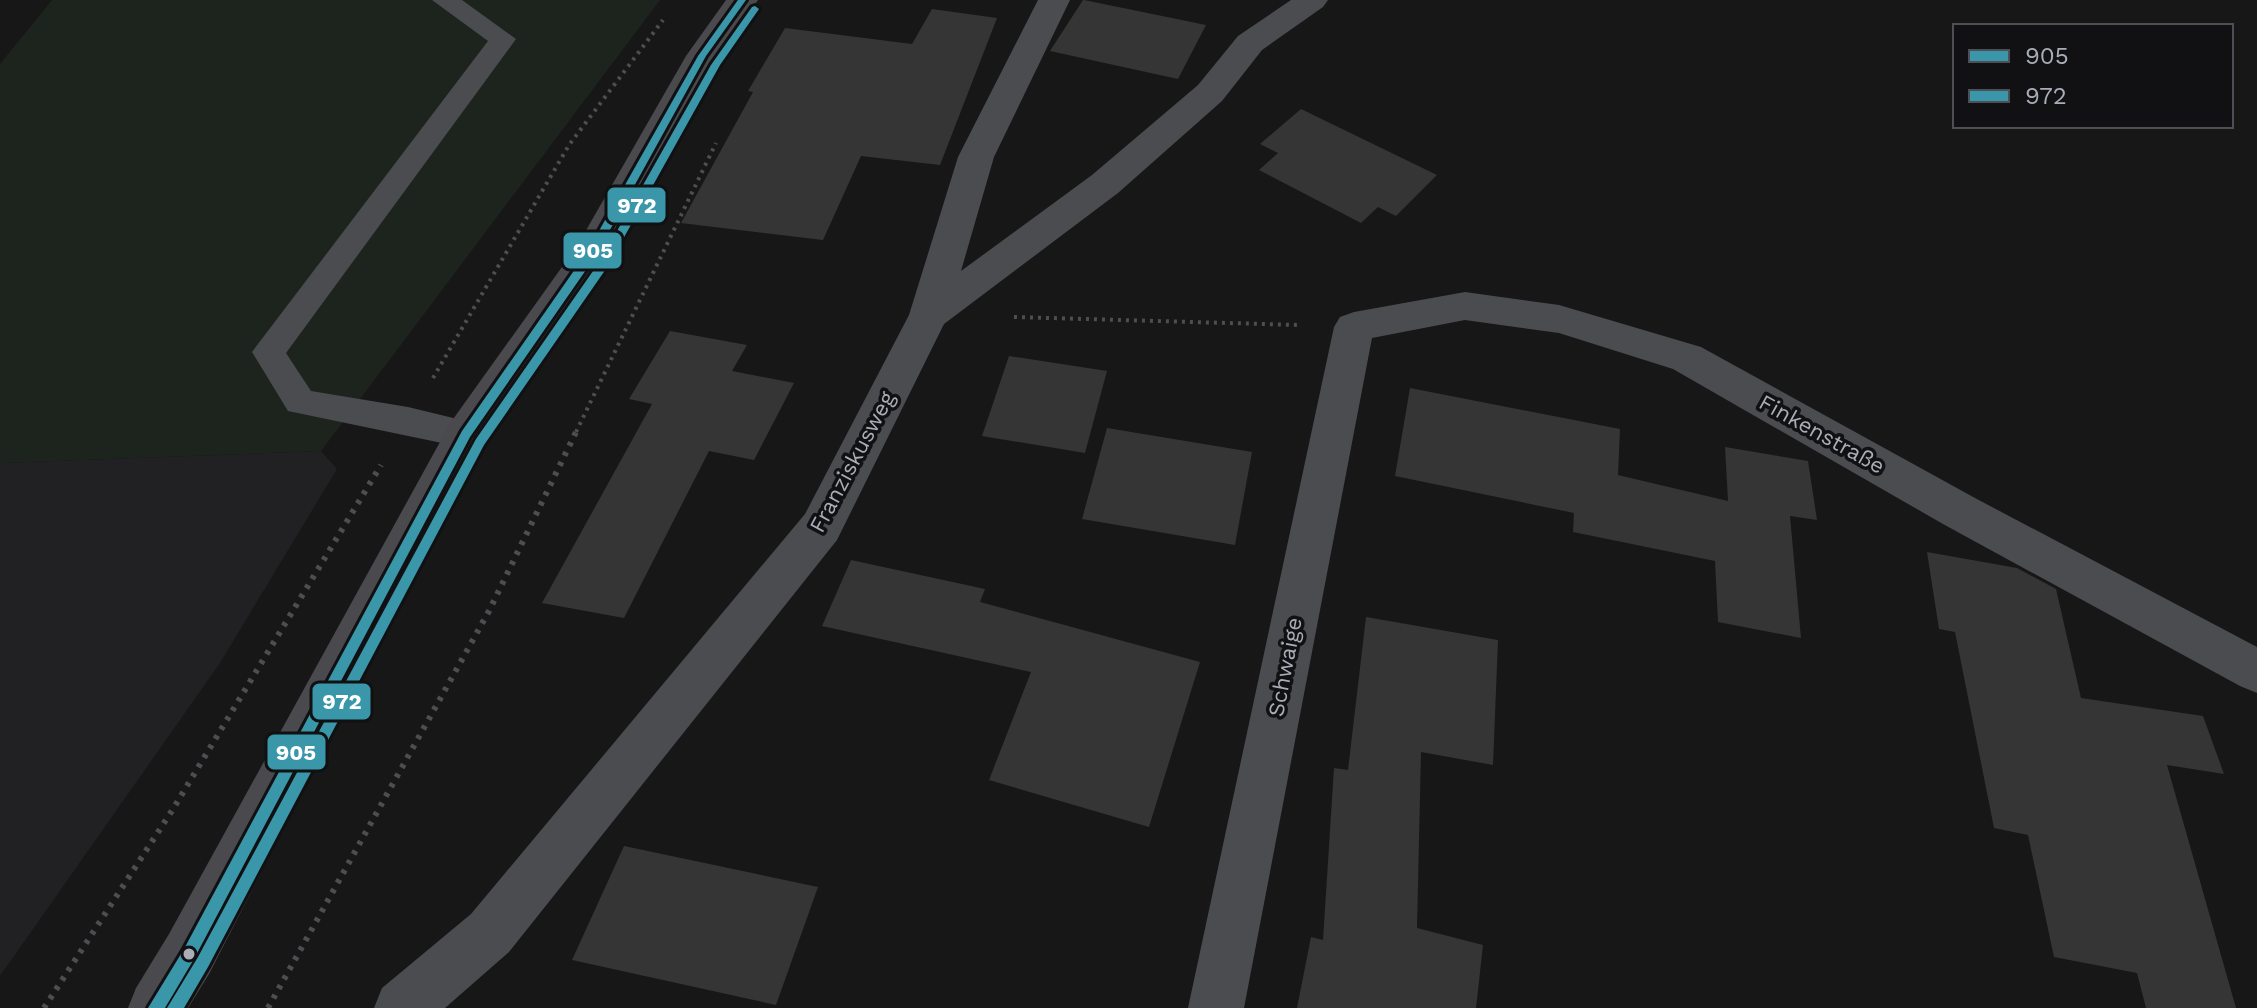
<svg xmlns="http://www.w3.org/2000/svg" width="2257" height="1008" viewBox="0 0 2257 1008" font-family="'Work Sans',sans-serif">
<style>
.built{fill:#212123}
.green{fill:#1d241e}
.building{fill:#353536}
.lines{fill:none;stroke-linecap:round;stroke-linejoin:round}
.path-far1{stroke:#4d4e52;stroke-width:4;stroke-dasharray:3 5;stroke-linecap:butt}
.path{stroke:#4d4e52;stroke-width:6;stroke-dasharray:4 7;stroke-linecap:butt}
.service{fill:#4b4c50;fill-rule:evenodd}
.minor{fill:#4b4c50;fill-rule:evenodd}
.secondary{fill:#4a4a4e;fill-rule:evenodd}
.bus-1-casing{stroke:#111113;stroke-width:6}
.bus-2-casing{stroke:#111113;stroke-width:6}
.bus-1{fill:#3a96a9;fill-rule:evenodd}
.bus-2{fill:#3a96a9;fill-rule:evenodd}
.bus-dot{fill:#a8adb8;stroke:#111113;stroke-width:3}
.labels{text-anchor:middle;dominant-baseline:central;stroke-width:7;stroke-linejoin:round;paint-order:stroke}
.street-label{font-size:22px;fill:#a8adb8;stroke:#111113}
.line-badge{stroke:#111113;stroke-width:3}
.badge-label{font-size:22px;text-anchor:middle;font-weight:bold;fill:#fff}
</style>
<rect width="100%" height="100%" fill="#171717"/>
<!-- built -->
<polygon class="built" points="321,451 337,469 220,663 0,976 0,463"/>
<!-- green -->
<polygon class="green" points="52,0 660,0 321,451 0,463 0,64"/>
<!-- building -->
<g class="building">
<polygon points="1083,0 1084,0 1206,25 1178,79 1050,51"/>
<polygon points="932,9 997,18 940,165 861,156 823,240 681,223 753,92 748,91 785,28 912,44"/>
<polygon points="1301,109 1437,175 1396,216 1378,207 1361,223 1259,170 1278,153 1260,144"/>
<polygon points="670,331 747,345 732,371 794,383 754,460 709,451 624,618 542,603 652,404 629,399"/>
<polygon points="1009,356 1107,371 1085,453 982,436"/>
<polygon points="1410,388 1620,429 1618,475 1728,501 1725,447 1808,461 1817,520 1790,516 1801,638 1718,622 1715,561 1573,532 1574,513 1395,476"/>
<polygon points="1107,428 1252,452 1235,545 1082,519"/>
<polygon points="1927,552 2017,568 2056,589 2081,698 2203,716 2224,774 2167,765 2236,1008 2146,1008 2137,973 2054,957 2028,835 1994,828 1955,632 1939,629"/>
<polygon points="851,560 985,589 980,602 1200,662 1149,827 989,780 1031,672 822,626"/>
<polygon points="1366,617 1498,640 1493,765 1421,752 1417,928 1483,945 1476,1008 1297,1008 1311,937 1323,940 1334,768 1348,770"/>
<polygon points="624,846 818,887 776,1005 572,960"/>
</g>
<g class="lines">
<!-- path-far1 -->
<g class="path-far1">
<polyline points="1014,317 1299,325"/>
<polyline points="433,378 569,145 663,20"/>
<polyline points="576,432 716,143"/>
</g>
<!-- path -->
<g class="path">
<polyline points="44,1008 173,809 381,465"/>
<polyline points="268,1008 489,611 577,430"/>
</g>
<!-- service -->
<polygon class="service" points="432,0 462,0 516,39 286,353 311,391 408,407 478,424 483,434 478,444 466,448 288,411 252,352 488,41"/>
<!-- minor -->
<g class="minor">
<polygon points="1038,0 1070,0 994,157 961,271 1092,175 1198,85 1238,36 1291,0 1328,0 1323,7 1262,50 1222,101 1118,193 944,324 837,540 509,952 445,1008 374,1008 382,988 471,914 805,514 909,315 958,157"/>
<polygon points="1465,292 1559,305 1701,347 1975,498 2257,647 2257,693 2240,686 1943,524 1673,369 1559,333 1465,320 1372,338 1244,1008 1188,1008 1334,327 1340,317 1354,312"/>
</g>
<!-- secondary -->
<polygon class="secondary" points="726,0 758,0 718,57 604,263 481,445 209,974 188,1008 128,1008 136,988 169,934 451,422 577,246 686,56"/>
<defs>
<polygon id="bus-1" points="738,0 746,0 706,56 595,257 470,437 194,959 165,1008 148,1008 184,949 462,431 587,252 698,56"/>
<polygon id="bus-2" points="755,6 759,9 720,65 608,266 484,445 208,967 184,1008 167,1008 198,957 476,439 600,261 711,65 752,7"/>
</defs>
<!-- bus-1 casing -->
<use href="#bus-1" class="bus-1-casing"/>
<!-- bus-2 casing -->
<use href="#bus-2" class="bus-2-casing"/>
<!-- bus-1 -->
<use href="#bus-1" class="bus-1"/>
<!-- bus-2 -->
<use href="#bus-2" class="bus-2"/>
</g>
<!-- markers -->
<circle class="bus-dot" cx="189" cy="954" r="7"/>
<g class="labels">
<!-- street labels -->
<g class="street-label">
<text transform="translate(1822 434) rotate(29)">Finkenstraße</text>
<text transform="translate(852 462) rotate(-62)">Franziskusweg</text>
<text transform="translate(1285 667) rotate(-79)">Schwaige</text>
</g>
</g>
<g class="line-badge">
<rect x="606" y="186" width="61" height="38" rx="8" fill="#3a96a9"/>
<rect x="562" y="231" width="61" height="39" rx="8" fill="#3a96a9"/>
<rect x="311" y="682" width="61" height="39" rx="8" fill="#3a96a9"/>
<rect x="266" y="733" width="61" height="38" rx="8" fill="#3a96a9"/>
</g>
<g class="badge-label">
<text x="637" y="213">972</text>
<text x="593" y="258">905</text>
<text x="342" y="709">972</text>
<text x="296" y="760">905</text>
</g>
<!-- legend -->
<rect x="1953" y="24" width="280" height="104" fill="#111113" stroke="#4d4f55" stroke-width="2"/>
<rect x="1969" y="50" width="40" height="12" fill="#3a96a9" stroke="#4d4f55" stroke-width="2"/>
<text x="2025" y="64" font-size="24" fill="#a8adb8">905</text>
<rect x="1969" y="90" width="40" height="12" fill="#3a96a9" stroke="#4d4f55" stroke-width="2"/>
<text x="2025" y="104" font-size="24" fill="#a8adb8">972</text>
</svg>
